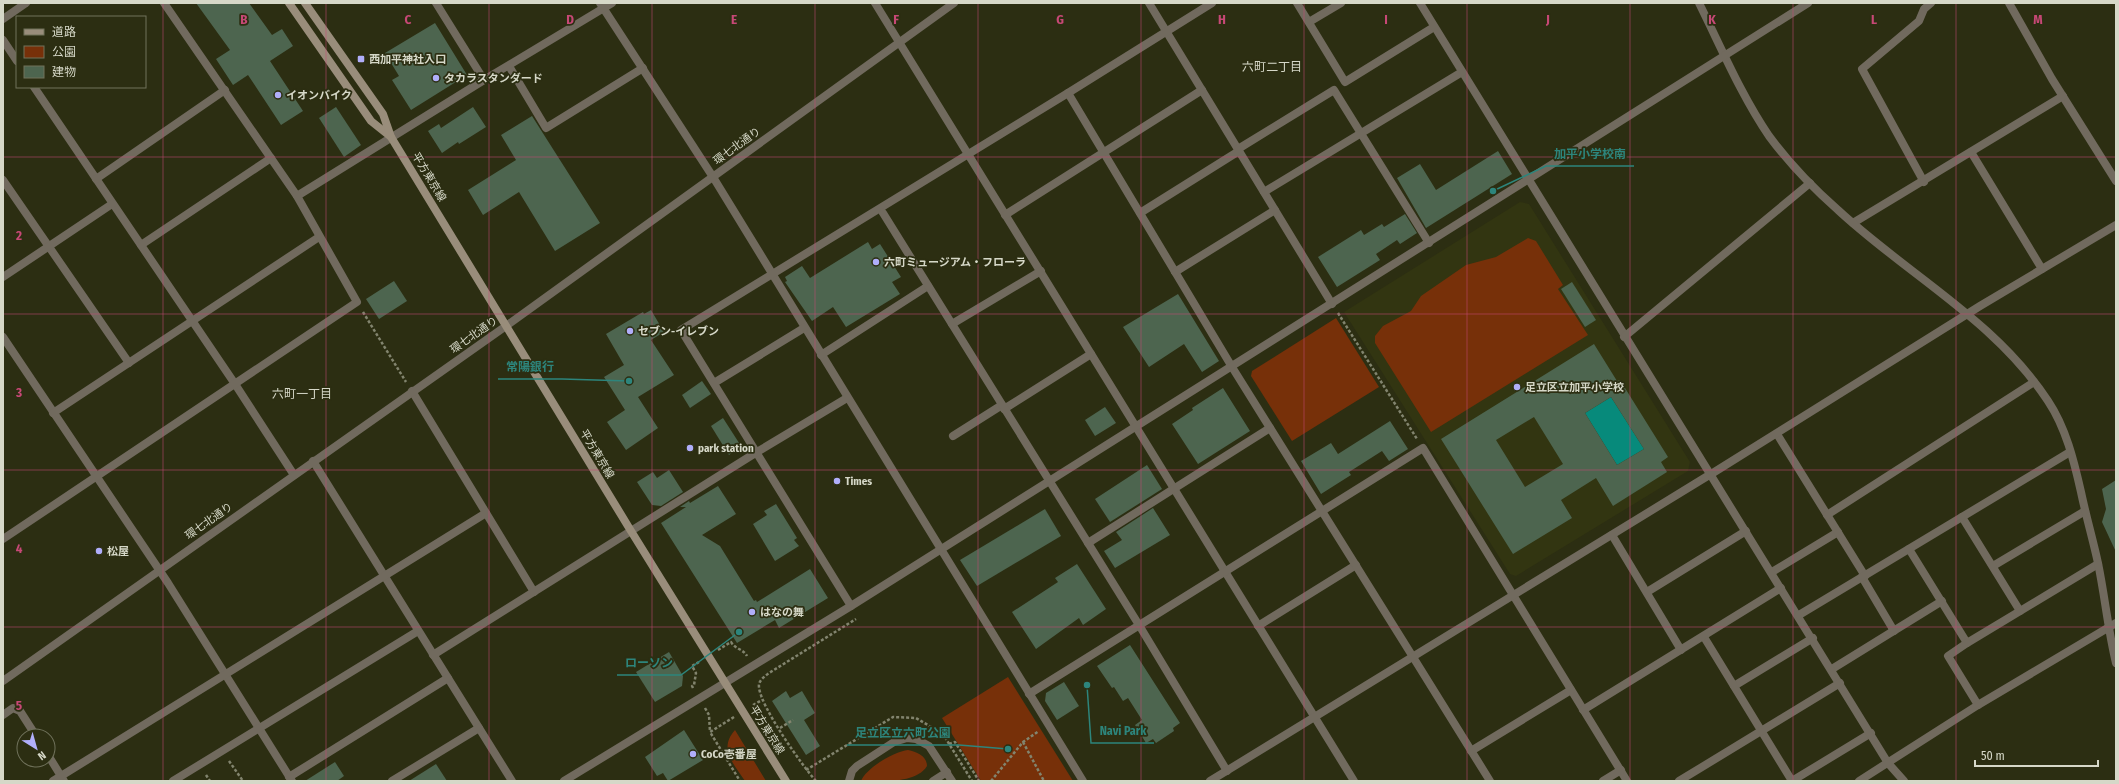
<svg xmlns="http://www.w3.org/2000/svg" width="2119" height="784" viewBox="0 0 2119 784" font-family="'Fira Sans Condensed','Noto Sans JP',sans-serif">
<style>
.built{fill:#323511}
.green{fill:#773009}
.water{fill:#078a7b}
.building{fill:#4d654f;fill-rule:evenodd}
.lines{fill:none;stroke-linecap:round;stroke-linejoin:round}
.path{stroke:#82846e;stroke-width:2.5;stroke-dasharray:3 2;stroke-linecap:butt}
.service{stroke:#716a5e;stroke-width:8}
.minor{stroke:#716a5e;stroke-width:8}
.tertiary{stroke:#716a5e;stroke-width:8}
.secondary{stroke:#998d7b;stroke-width:8}
.grid{fill:none;stroke:#c74876;stroke-width:1;stroke-opacity:0.55}
.poi-dot{fill:#b0aefa;stroke:#2c2e12;stroke-width:1.5}
.labels{text-anchor:middle;dominant-baseline:central;stroke-width:3.5;stroke-linejoin:round;paint-order:stroke}
.poi-label{font-size:11px;font-weight:bold;fill:#d6d8c8;stroke:#2c2e12;text-anchor:start}
.street-label{font-size:11px;fill:#d6d8c8;stroke:#2c2e12}
.neighbourhood-label{font-size:12px;fill:#d6d8c8;stroke:#2c2e12}
.grid-label{font-size:13px;text-anchor:middle;font-weight:bold;fill:#c74876;stroke:#2c2e12;stroke-width:3.5;stroke-linejoin:round;paint-order:stroke}
.leader{fill:none;stroke:#2d857c;stroke-width:1.5}
.callout-dot{fill:#2d857c;stroke:#2c2e12;stroke-width:1.5}
.callout-label{font-size:12px;text-anchor:middle;font-weight:bold;fill:#2d857c;stroke:#2c2e12;stroke-width:3.5;stroke-linejoin:round;paint-order:stroke}
</style>
<rect width="100%" height="100%" fill="#2c2e12"/>
<!-- built -->
<polygon class="built" points="1520,202 1529,204 1690,462 1688,471 1516,576 1510,574 1344,312"/>
<!-- green -->
<g class="green">
<polygon points="1528,238 1536,241 1563,285 1558,289 1588,335 1431,432 1375,343 1375,336 1383,326 1411,311 1421,296 1466,265 1496,257"/>
<polygon points="1336,318 1379,387 1292,441 1251,376 1252,371"/>
<polygon points="1008,677 1073,781 981,781 942,718"/>
<path d="M 735,730 L 766,781 L 745,781 C 734,764 718,749 735,730 Z"/>
<path d="M 908,750 C 917,752 927,756 927,766 C 916,784 881,781 861,781 C 866,768 895,751 908,750 Z"/>
</g>
<!-- water -->
<polygon class="water" points="1611,397 1644,449 1617,465 1585,413"/>
<!-- building -->
<g class="building">
<polygon points="196,3 249,3 272,35 282,29 293,46 270,61 303,111 281,125 248,75 233,85 216,59 230,50"/>
<polygon points="435,23 467,75 411,110 392,80 399,76 385,53"/>
<polygon points="336,107 361,145 344,157 319,118"/>
<polygon points="473,107 486,127 459,144 458,142 442,153 428,131 439,124 441,128"/>
<polygon points="532,116 600,223 555,251 519,192 483,215 468,190 516,160 501,135"/>
<polygon points="1498,151 1512,174 1426,228 1397,178 1420,164 1436,190"/>
<polygon points="1405,214 1417,233 1400,244 1397,240 1376,254 1380,260 1337,287 1318,257 1361,230 1364,235 1382,224 1384,227"/>
<polygon points="868,242 872,249 880,244 901,277 892,282 900,294 846,327 833,307 812,321 785,282 787,281 785,277 802,266 810,278"/>
<polygon points="394,281 407,301 379,319 366,299"/>
<polygon points="1572,282 1596,320 1585,327 1561,289"/>
<polygon points="1178,294 1219,361 1202,372 1184,344 1149,367 1123,327"/>
<polygon points="651,310 664,332 651,340 674,375 638,397 658,428 626,450 607,422 625,410 604,377 624,365 606,334 643,312 644,314"/>
<path d="M 1594,344 L 1617,381 L 1620,380 L 1668,457 L 1661,462 L 1667,472 L 1613,506 L 1596,478 L 1561,500 L 1572,518 L 1513,554 L 1441,439 ZM 1611,397 L 1644,449 L 1617,465 L 1585,413 ZM 1534,417 L 1563,464 L 1525,487 L 1496,440 Z"/>
<polygon points="702,381 711,394 690,408 682,395"/>
<polygon points="1223,388 1250,431 1198,464 1172,424 1193,410 1192,408"/>
<polygon points="1105,407 1116,423 1095,436 1085,420"/>
<polygon points="723,418 741,446 729,455 711,426"/>
<polygon points="1390,421 1408,449 1389,461 1382,451 1349,472 1351,475 1321,494 1301,461 1331,443 1338,454"/>
<polygon points="1147,465 1162,489 1110,522 1095,499"/>
<polygon points="669,470 683,492 661,506 652,505 637,482 653,472 657,478"/>
<polygon points="2116,480 2116,552 2102,522 2106,509 2102,489"/>
<polygon points="718,486 736,514 702,535 720,546 754,601 756,600 757,602 810,569 828,598 779,628 775,620 737,643 661,523 686,507 680,507 689,501 690,503"/>
<polygon points="776,504 797,538 794,540 799,546 775,561 753,524 767,515 764,511"/>
<polygon points="1153,508 1170,535 1115,568 1104,551 1122,540 1116,532"/>
<polygon points="1045,509 1061,536 977,586 960,560"/>
<polygon points="1077,564 1106,609 1083,625 1079,618 1036,649 1012,612 1058,582 1055,578"/>
<polygon points="1130,645 1180,723 1173,728 1174,731 1156,743 1153,739 1146,743 1135,725 1142,720 1128,698 1123,701 1114,687 1112,688 1097,666"/>
<polygon points="669,652 683,676 682,686 655,702 636,672"/>
<polygon points="1064,682 1079,706 1057,720 1045,701 1046,693"/>
<polygon points="786,691 790,698 802,691 815,713 804,720 820,746 806,755 772,701"/>
<polygon points="684,730 703,760 668,781 663,773 657,776 645,757"/>
<polygon points="335,762 344,776 337,781 305,781"/>
<polygon points="436,764 447,781 409,781"/>
</g>
<g class="lines">
<!-- path -->
<g class="path">
<polyline points="363,312 406,382"/>
<polyline points="1338,313 1417,439"/>
<path d="M 718,650 L 731,642 C 735,649 743,649 747,656"/>
<polyline points="693,688 692,686 694,685 696,673 692,666 699,662"/>
<polyline points="753,705 762,700"/>
<polyline points="705,708 709,715 710,732"/>
<polyline points="734,717 710,732 740,781"/>
<polyline points="780,728 793,720"/>
<polyline points="1023,742 1044,781"/>
<polyline points="949,744 955,742 979,781"/>
<polyline points="229,761 243,781"/>
<polyline points="806,770 893,717 916,718 943,734 972,781"/>
<polyline points="206,775 210,781"/>
<path d="M 816,781 C 803,767 760,706 759,687 C 758,681 764,677 769,673 L 856,619"/>
<polyline points="991,781 1023,742 1039,731"/>
</g>
<!-- service -->
<g class="service">
<polyline points="1971,152 2042,269"/>
<polyline points="953,436 1002,405"/>
<polyline points="1993,566 2085,511"/>
<polyline points="1772,572 1838,532"/>
<polyline points="1862,577 1894,631"/>
<polyline points="1647,592 1746,531"/>
<polyline points="1832,669 1942,601"/>
<polyline points="1734,686 1813,638"/>
<polyline points="933,781 947,772"/>
<polyline points="1792,781 1871,733"/>
</g>
<!-- minor -->
<g class="minor">
<polyline points="436,3 484,80"/>
<polyline points="600,3 713,177 1083,781"/>
<polyline points="875,3 1354,781"/>
<polyline points="1149,3 1332,304"/>
<polyline points="1297,3 1345,82 1434,27"/>
<polyline points="1420,3 1888,763 1904,781"/>
<polyline points="2009,3 2052,79 2116,181"/>
<polyline points="3,19 26,3"/>
<polyline points="1309,22 1341,3"/>
<polyline points="3,40 17,61"/>
<polyline points="509,66 546,128 643,68"/>
<polyline points="34,87 235,384 294,475"/>
<polyline points="1068,93 1232,367"/>
<polyline points="1238,149 1334,90 1429,243"/>
<polyline points="96,179 225,90"/>
<polyline points="3,180 129,363"/>
<polyline points="1924,182 1862,69 1919,21 1924,9 1931,3"/>
<polyline points="1264,192 1462,72"/>
<polyline points="297,196 484,80 612,3"/>
<polyline points="1140,213 1239,151"/>
<polyline points="1005,215 1202,90"/>
<polyline points="1853,223 2063,96"/>
<polyline points="141,245 271,158"/>
<polyline points="1175,272 1275,210"/>
<polyline points="3,277 112,204"/>
<polyline points="952,324 1041,271"/>
<polyline points="3,337 168,583 292,781"/>
<polyline points="1624,337 1810,183"/>
<polyline points="821,355 928,286"/>
<polyline points="714,383 804,328"/>
<polyline points="412,391 534,592"/>
<polyline points="1004,409 1091,354"/>
<polyline points="53,413 319,237"/>
<polyline points="1777,434 1865,576"/>
<polyline points="313,461 512,781"/>
<polyline points="1708,476 1980,306 2116,225"/>
<polyline points="1827,515 2034,382"/>
<polyline points="1962,517 2020,611"/>
<polyline points="1612,535 1681,650"/>
<polyline points="3,539 357,302 297,196 164,3"/>
<polyline points="1088,543 1270,428"/>
<polyline points="1909,549 1967,643 2098,564"/>
<polyline points="851,606 681,330 1068,93 1212,3"/>
<polyline points="1799,615 2070,452"/>
<polyline points="1258,626 1356,565"/>
<polyline points="1704,637 1792,781"/>
<polyline points="1967,643 1948,656 1978,705"/>
<polyline points="433,655 757,452 847,398"/>
<polyline points="1413,657 1490,781"/>
<polyline points="1029,694 1423,448 1627,781"/>
<polyline points="1583,710 1781,588"/>
<polyline points="3,715 13,708 20,711 36,736"/>
<polyline points="1471,751 1571,690"/>
<polyline points="48,755 64,781"/>
<polyline points="289,777 448,678"/>
<polyline points="53,781 486,513"/>
<polyline points="173,781 418,631"/>
<polyline points="392,781 479,728"/>
<polyline points="1603,781 1621,770"/>
<polyline points="1679,781 1840,683"/>
<polyline points="1859,781 1978,705 2116,623"/>
</g>
<!-- tertiary -->
<g class="tertiary">
<path d="M 1699,3 C 1721,47 1741,95 1769,136 C 1789,163 1813,188 1838,210 C 1908,275 1995,320 2048,401 C 2066,428 2074,461 2081,492 C 2086,516 2093,540 2098,563 C 2105,597 2108,630 2116,663"/>
<polyline points="883,213 1139,625 1227,771"/>
<polyline points="1232,367 1413,657"/>
<polyline points="3,681 506,326 954,3"/>
<polyline points="564,781 851,606 1808,3"/>
<polyline points="849,781 852,771 857,766 894,742 907,738 916,739 929,746 952,781"/>
<polyline points="1210,781 1706,477"/>
</g>
<!-- secondary -->
<g class="secondary">
<polyline points="289,3 371,121 391,137"/>
<polyline points="305,3 383,114 391,137 631,531 786,781"/>
</g>
</g>
<!-- grid -->
<path class="grid" d="M 163,3 L 163,781M 326,3 L 326,781M 489,3 L 489,781M 652,3 L 652,781M 815,3 L 815,781M 978,3 L 978,781M 1141,3 L 1141,781M 1304,3 L 1304,781M 1467,3 L 1467,781M 1630,3 L 1630,781M 1793,3 L 1793,781M 1956,3 L 1956,781M 3,157 L 2116,157M 3,314 L 2116,314M 3,470 L 2116,470M 3,627 L 2116,627"/>
<!-- markers -->
<g class="poi-dot">
<rect x="357" y="55" width="8" height="8" rx="2"/>
<circle cx="436" cy="78" r="4"/>
<circle cx="278" cy="95" r="4"/>
<circle cx="876" cy="262" r="4"/>
<circle cx="630" cy="331" r="4"/>
<circle cx="1517" cy="387" r="4"/>
<circle cx="690" cy="448" r="4"/>
<circle cx="837" cy="481" r="4"/>
<circle cx="99" cy="551" r="4"/>
<circle cx="752" cy="612" r="4"/>
<circle cx="693" cy="754" r="4"/>
</g>
<g class="labels">
<!-- poi labels -->
<g class="poi-label">
<text x="369" y="59">西加平神社入口</text>
<text x="444" y="78">タカラスタンダード</text>
<text x="286" y="95">イオンバイク</text>
<text x="884" y="262">六町ミュージアム・フローラ</text>
<text x="638" y="331">セブン-イレブン</text>
<text x="1525" y="387">足立区立加平小学校</text>
<text x="698" y="448">park station</text>
<text x="845" y="481">Times</text>
<text x="107" y="551">松屋</text>
<text x="760" y="612">はなの舞</text>
<text x="701" y="754">CoCo壱番屋</text>
</g>
<!-- street labels -->
<g class="street-label">
<text transform="translate(737 146) rotate(-36)">環七北通り</text>
<text transform="translate(429 177) rotate(59)">平方東京線</text>
<text transform="translate(474 335) rotate(-35)">環七北通り</text>
<text transform="translate(597 454) rotate(59)">平方東京線</text>
<text transform="translate(209 521) rotate(-35)">環七北通り</text>
<text transform="translate(767 730) rotate(58)">平方東京線</text>
</g>
<!-- neighbourhood labels -->
<g class="neighbourhood-label">
<text x="1272" y="67">六町二丁目</text>
<text x="302" y="394">六町一丁目</text>
</g>
</g>
<g class="grid-label">
<text x="244" y="24">B</text>
<text x="408" y="24">C</text>
<text x="570" y="24">D</text>
<text x="734" y="24">E</text>
<text x="896" y="24">F</text>
<text x="1060" y="24">G</text>
<text x="1222" y="24">H</text>
<text x="1386" y="24">I</text>
<text x="1548" y="24">J</text>
<text x="1712" y="24">K</text>
<text x="1874" y="24">L</text>
<text x="2038" y="24">M</text>
<text x="19" y="240">2</text>
<text x="19" y="397">3</text>
<text x="19" y="553">4</text>
<text x="19" y="710">5</text>
</g>
<!-- callouts -->
<path class="leader" d="M1493 191L1546 166H1634M629 381L562 379H498M739 632L681 675H617M1087 685L1091 743H1154M1008 749L959 745H847"/>
<g class="callout-dot">
<circle cx="1493" cy="191" r="4"/>
<circle cx="629" cy="381" r="4"/>
<circle cx="739" cy="632" r="4"/>
<circle cx="1087" cy="685" r="4"/>
<circle cx="1008" cy="749" r="4"/>
</g>
<g class="callout-label">
<text x="1590" y="158">加平小学校南</text>
<text x="530" y="371">常陽銀行</text>
<text x="649" y="667">ローソン</text>
<text x="1123" y="735">Navi Park</text>
<text x="903" y="737">足立区立六町公園</text>
</g>
<!-- border -->
<rect width="2119" height="784" fill="none" stroke="#d6d8c8" stroke-width="8"/>
<!-- legend -->
<rect x="16" y="16" width="130" height="72" fill="#2c2e12" stroke="#70725b"/>
<rect x="24" y="29" width="20" height="6" fill="#998d7b" stroke="#70725b"/>
<text x="52" y="36" font-size="12" fill="#d6d8c8">道路</text>
<rect x="24" y="46" width="20" height="12" fill="#773009" stroke="#70725b"/>
<text x="52" y="56" font-size="12" fill="#d6d8c8">公園</text>
<rect x="24" y="66" width="20" height="12" fill="#4d654f" stroke="#70725b"/>
<text x="52" y="76" font-size="12" fill="#d6d8c8">建物</text>
<!-- north arrow -->
<g transform="translate(36 748) rotate(143)"><circle r="19" fill="#2c2e12" stroke="#70725b"/>
<path d="M0-3L7 15L0 10L-7 15Z" fill="#b0aefa"/>
<text y="-6" font-size="11" font-weight="bold" text-anchor="middle" fill="#d6d8c8">N</text>
</g>
<!-- scale -->
<path d="M1975 760v6h123v-6" fill="none" stroke="#d6d8c8" stroke-width="2"/>
<text x="1981" y="760" font-size="12" fill="#d6d8c8" stroke="#2c2e12" stroke-width="3" paint-order="stroke">50 m</text>
</svg>
